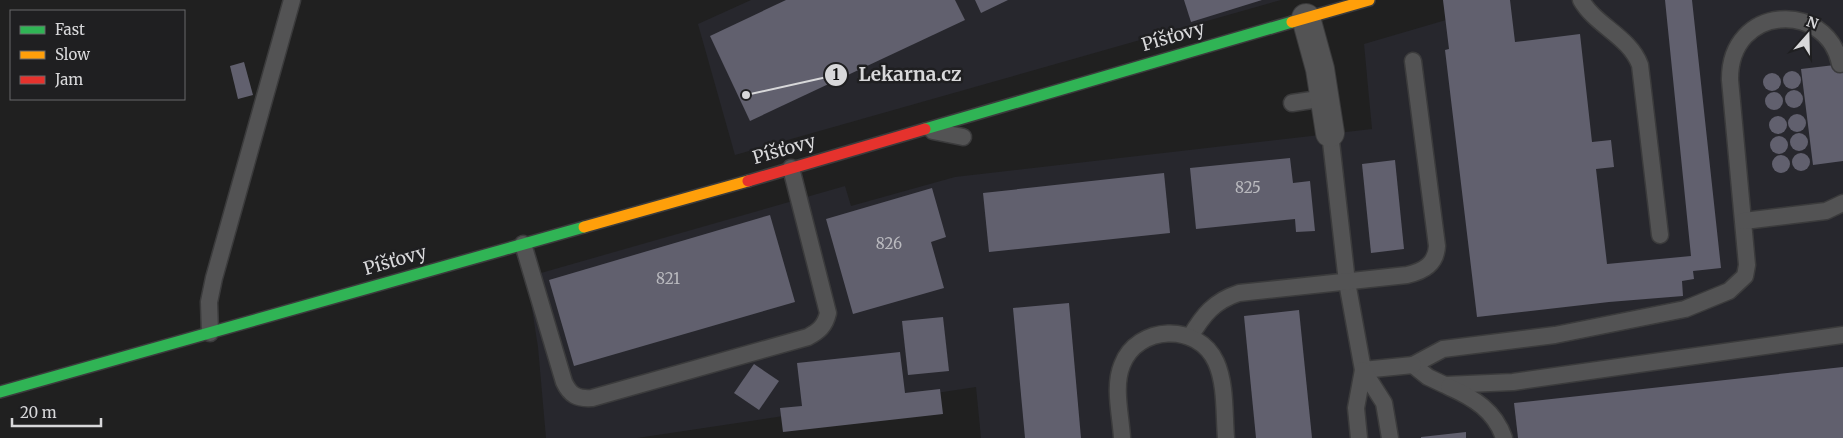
<svg xmlns="http://www.w3.org/2000/svg" width="1843" height="438" viewBox="0 0 1843 438" font-family="Merriweather,serif">
<style>
.built{fill:#27272d}
.building{fill:#61606e}
.lines{fill:none;stroke-linecap:round;stroke-linejoin:round}
.lane-casing{stroke:#3b3b3c;stroke-width:19}
.street-casing{stroke:#3b3b3c;stroke-width:30}
.fast-casing{stroke:#3b3b3c;stroke-width:14}
.slow-casing{stroke:#3b3b3c;stroke-width:14}
.jam-casing{stroke:#3b3b3c;stroke-width:14}
.lane{stroke:#535354;stroke-width:16}
.street{stroke:#535354;stroke-width:28}
.fast{stroke:#30b455;stroke-width:11}
.slow{stroke:#ff9f0a;stroke-width:11}
.jam{stroke:#e5322d;stroke-width:11}
.labels{text-anchor:middle;dominant-baseline:central;stroke-width:5;stroke-linejoin:round;paint-order:stroke}
.number-label{font-size:15px;fill:#bababf}
.street-label{font-size:18px;fill:#d8d8da;stroke:#1f1f21}
.leader{fill:none;stroke:#d8d8da;stroke-width:2}
.callout-dot{fill:#d8d8da;stroke:#1f1f21;stroke-width:2}
.mark-label{font-size:15px;text-anchor:middle;font-weight:bold;fill:#111}
.callout-label{font-size:19px;text-anchor:middle;font-weight:bold;fill:#d8d8da;stroke:#1f1f21;stroke-width:5;stroke-linejoin:round;paint-order:stroke}
</style>
<rect width="100%" height="100%" fill="#202020"/>
<!-- built -->
<g class="built">
<polygon points="751,0 1281,0 735,155 698,24"/>
<polygon points="1443,0 1843,0 1843,438 981,438 976,387 637,438 546,438 538,347 527,277 845,186 851,206 955,177 1372,129 1364,44 1446,20"/>
</g>
<!-- building -->
<g class="building">
<polygon points="786,0 955,0 965,20 750,121 710,36"/>
<polygon points="975,0 1008,0 981,13"/>
<polygon points="1184,0 1262,0 1191,22"/>
<polygon points="1443,0 1510,0 1515,42 1580,34 1592,142 1611,140 1614,167 1596,169 1607,264 1691,256 1665,0 1692,0 1721,268 1693,271 1694,279 1682,281 1683,296 1609,302 1477,317 1445,50 1449,49"/>
<polygon points="244,62 253,95 238,99 230,66"/>
<polygon points="1843,64 1843,161 1813,165 1801,69"/>
<circle cx="1792" cy="80" r="9"/>
<circle cx="1772" cy="82" r="9"/>
<circle cx="1794" cy="99" r="9"/>
<circle cx="1774" cy="101" r="9"/>
<circle cx="1797" cy="123" r="9"/>
<circle cx="1778" cy="125" r="9"/>
<circle cx="1799" cy="142" r="9"/>
<circle cx="1779" cy="145" r="9"/>
<circle cx="1801" cy="162" r="9"/>
<circle cx="1781" cy="164" r="9"/>
<polygon points="1290,158 1293,183 1310,181 1315,231 1296,232 1295,219 1196,229 1190,168"/>
<polygon points="1395,160 1404,249 1371,253 1362,164"/>
<polygon points="1164,173 1170,233 989,252 983,193"/>
<polygon points="932,188 946,237 931,242 944,288 853,314 826,219"/>
<polygon points="770,215 795,302 574,366 549,280"/>
<polygon points="1069,303 1081,438 1025,438 1013,308"/>
<polygon points="1299,310 1312,438 1256,438 1244,316"/>
<polygon points="943,317 949,371 908,375 902,321"/>
<polygon points="900,352 905,393 940,389 943,414 783,432 780,408 802,406 797,363"/>
<polygon points="754,364 779,381 759,410 734,393"/>
<polygon points="1843,367 1843,438 1518,438 1514,403"/>
<polygon points="1466,432 1466,438 1421,438 1421,437"/>
</g>
<g class="lines">
<defs>
<g id="lane">
<path d="M 1581,0 C 1596,26 1629,36 1640,65 L 1660,235"/>
<path d="M 1840,64 C 1827,0 1729,4 1730,80 L 1747,265 L 1745,276 L 1729,291 L 1685,309 L 1555,335 L 1443,349 L 1413,365 L 1428,377 L 1445,385 L 1513,382 L 1843,335"/>
<polyline points="1292,103 1325,98"/>
<polyline points="933,131 963,137"/>
<polyline points="1330,133 1347,282 1363,370 1413,365"/>
<polyline points="1744,221 1826,211 1843,203"/>
<path d="M 523,244 L 564,382 C 570,395 577,399 592,398 L 808,337 C 819,331 825,326 828,313 L 791,168"/>
<polyline points="210,333 209,302 214,278 292,0"/>
<path d="M 1190,337 C 1203,315 1214,301 1239,293 L 1407,275 C 1424,271 1436,264 1437,246 L 1413,61"/>
<path d="M 1449,387 C 1474,398 1495,411 1504,438"/>
<path d="M 1122,438 C 1121,416 1113,387 1122,365 C 1137,325 1198,322 1216,362 C 1226,384 1224,414 1226,438"/>
<polyline points="1359,438 1356,408 1363,370 1384,403 1390,438"/>
</g>
<polyline id="street" points="1306,18 1320,69 1330,133"/>
<g id="fast">
<polyline points="925,129 1292,22"/>
<polyline points="0,392 584,227"/>
</g>
<g id="slow">
<polyline points="1292,22 1369,0"/>
<polyline points="584,227 748,181"/>
</g>
<polyline id="jam" points="748,181 925,129"/>
</defs>
<!-- lane casing -->
<use href="#lane" class="lane-casing"/>
<!-- street casing -->
<use href="#street" class="street-casing"/>
<!-- fast casing -->
<use href="#fast" class="fast-casing"/>
<!-- slow casing -->
<use href="#slow" class="slow-casing"/>
<!-- jam casing -->
<use href="#jam" class="jam-casing"/>
<!-- lane -->
<use href="#lane" class="lane"/>
<!-- street -->
<use href="#street" class="street"/>
<!-- fast -->
<use href="#fast" class="fast"/>
<!-- slow -->
<use href="#slow" class="slow"/>
<!-- jam -->
<use href="#jam" class="jam"/>
</g>
<g class="labels">
<!-- number labels -->
<g class="number-label">
<text x="1248" y="187">825</text>
<text x="889" y="243">826</text>
<text x="668" y="278">821</text>
</g>
<!-- street labels -->
<g class="street-label">
<text transform="translate(1173 36) rotate(-16)">Píšťovy</text>
<text transform="translate(784 149) rotate(-16)">Píšťovy</text>
<text transform="translate(395 260) rotate(-16)">Píšťovy</text>
</g>
</g>
<!-- callouts -->
<path class="leader" d="M746 95L836 75"/>
<g class="callout-dot">
<circle cx="746" cy="95" r="5"/>
<circle cx="836" cy="75" r="12"/>
</g>
<g class="mark-label">
<text x="836" y="80">1</text>
</g>
<g class="callout-label">
<text x="910" y="81">Lekarna.cz</text>
</g>
<!-- legend -->
<rect x="10" y="10" width="175" height="90" fill="#1f1f21" stroke="#69696b"/>
<rect x="20" y="26" width="25" height="8" fill="#30b455" stroke="#69696b"/>
<text x="55" y="35" font-size="15" fill="#d8d8da">Fast</text>
<rect x="20" y="51" width="25" height="8" fill="#ff9f0a" stroke="#69696b"/>
<text x="55" y="60" font-size="15" fill="#d8d8da">Slow</text>
<rect x="20" y="76" width="25" height="8" fill="#e5322d" stroke="#69696b"/>
<text x="55" y="85" font-size="15" fill="#d8d8da">Jam</text>
<!-- north arrow -->
<g transform="translate(1808 35) rotate(20)" stroke="#1f1f21" stroke-width="4" paint-order="stroke">
<path d="M0-4L9 19L0 12L-9 19Z" fill="#d8d8da"/>
<text y="-8" font-size="14" font-weight="bold" text-anchor="middle" fill="#d8d8da">N</text>
</g>
<!-- scale -->
<path d="M12 418v8h89v-8" fill="none" stroke="#d8d8da" stroke-width="2.5"/>
<text x="20" y="418" font-size="15" fill="#d8d8da" stroke="#1f1f21" stroke-width="4" paint-order="stroke">20 m</text>
</svg>
